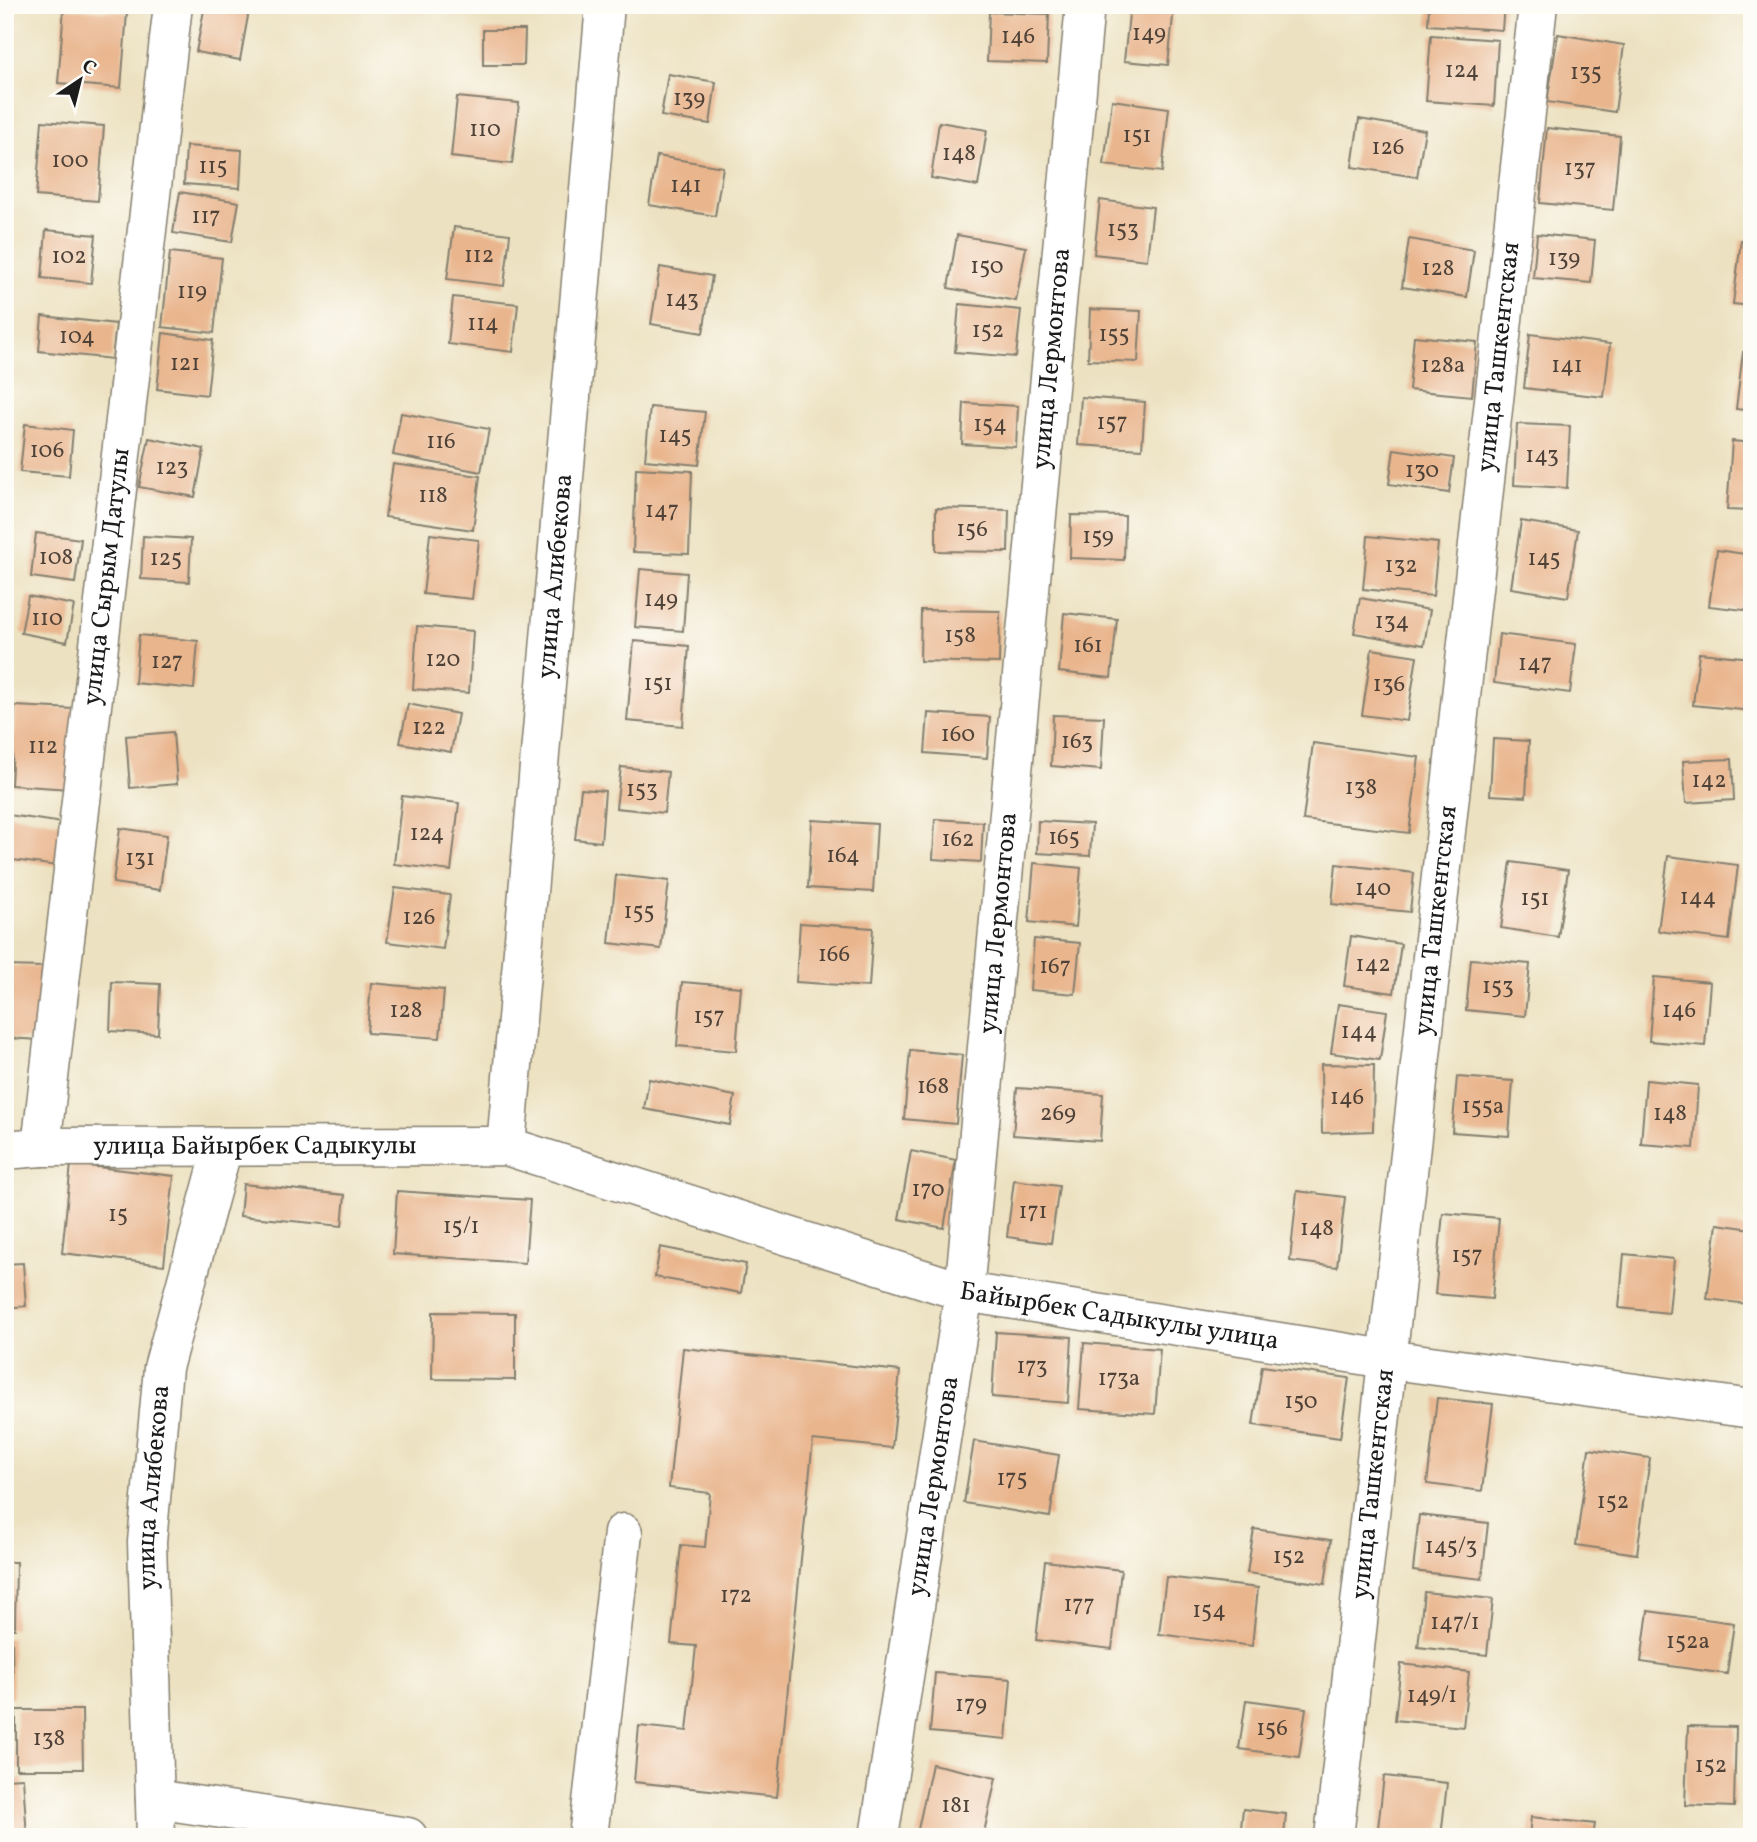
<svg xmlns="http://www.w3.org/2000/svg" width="1757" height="1842" viewBox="0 0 1757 1842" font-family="Vollkorn,serif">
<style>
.building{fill:#e9b58d}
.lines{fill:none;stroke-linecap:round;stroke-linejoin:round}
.minor-casing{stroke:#847e6e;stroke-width:41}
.minor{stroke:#fff;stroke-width:38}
.labels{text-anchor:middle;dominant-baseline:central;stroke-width:5;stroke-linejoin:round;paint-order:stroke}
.number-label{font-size:23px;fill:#4f4238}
.street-label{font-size:26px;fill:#1c1c1c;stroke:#fdfcf7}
</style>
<rect width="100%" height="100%" fill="#fdfcf7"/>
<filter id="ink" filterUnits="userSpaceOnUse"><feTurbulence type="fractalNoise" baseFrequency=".0143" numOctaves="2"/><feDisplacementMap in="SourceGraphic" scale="14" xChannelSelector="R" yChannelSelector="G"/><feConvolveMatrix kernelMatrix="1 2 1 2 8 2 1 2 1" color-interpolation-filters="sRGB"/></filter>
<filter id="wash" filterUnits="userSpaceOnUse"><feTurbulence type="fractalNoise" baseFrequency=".00686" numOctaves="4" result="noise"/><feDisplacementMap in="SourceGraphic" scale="28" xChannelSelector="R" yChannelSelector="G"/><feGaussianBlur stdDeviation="1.57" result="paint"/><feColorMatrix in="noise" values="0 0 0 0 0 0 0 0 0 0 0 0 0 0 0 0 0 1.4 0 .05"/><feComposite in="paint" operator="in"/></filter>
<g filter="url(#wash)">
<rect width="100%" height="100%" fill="#ece1c0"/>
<g id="blocks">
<!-- building -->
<g class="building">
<polygon points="205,5 250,5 240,60 196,52"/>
<polygon points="485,5 534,5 534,14 484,10"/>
<polygon points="1130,5 1174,7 1168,65 1124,61"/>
<polygon points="1429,5 1504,5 1502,30 1428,25"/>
<polygon points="64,8 127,13 121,88 58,83"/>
<polygon points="989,12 1049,14 1047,63 987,61"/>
<polygon points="483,30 525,30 524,65 483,65"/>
<polygon points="1558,34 1624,45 1615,112 1547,102"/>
<polygon points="1431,35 1498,40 1494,106 1426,101"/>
<polygon points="668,74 716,82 710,124 661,116"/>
<polygon points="457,97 519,103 512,164 451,157"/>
<polygon points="1112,100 1169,108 1162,172 1104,165"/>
<polygon points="1359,119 1425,130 1417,177 1352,167"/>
<polygon points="42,121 104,126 98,201 36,196"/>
<polygon points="939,122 987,130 978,186 931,178"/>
<polygon points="1547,128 1620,136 1613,210 1540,203"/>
<polygon points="186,146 242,150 240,188 184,184"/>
<polygon points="657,156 723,167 715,216 649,205"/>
<polygon points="180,192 239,202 232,242 173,233"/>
<polygon points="1100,200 1153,207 1147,260 1094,254"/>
<polygon points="454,227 510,234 504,286 447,279"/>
<polygon points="46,230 96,235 91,283 42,278"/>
<polygon points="1537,234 1595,240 1591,283 1533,278"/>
<polygon points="957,235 1026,247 1016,301 948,288"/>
<polygon points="1409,239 1474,250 1467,297 1402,287"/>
<polygon points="1741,240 1752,241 1752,306 1733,304"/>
<polygon points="170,252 222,258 214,333 162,327"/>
<polygon points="660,267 712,276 703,333 651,324"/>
<polygon points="453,297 518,304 513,352 448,344"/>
<polygon points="959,304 1021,310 1016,357 955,352"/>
<polygon points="1090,309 1141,311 1138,362 1088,360"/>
<polygon points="42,316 116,324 112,359 39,351"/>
<polygon points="163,333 213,340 207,395 157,389"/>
<polygon points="1530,334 1610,344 1604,397 1524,388"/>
<polygon points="1414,336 1477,342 1472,396 1409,390"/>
<polygon points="1743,352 1752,353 1752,411 1736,409"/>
<polygon points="1081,397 1145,402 1142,449 1078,445"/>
<polygon points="964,403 1018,406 1016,447 962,444"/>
<polygon points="650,407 705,412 699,465 645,460"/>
<polygon points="401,413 489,429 481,472 393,455"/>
<polygon points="25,424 73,430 69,476 20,472"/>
<polygon points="1517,424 1570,426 1567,488 1514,485"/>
<polygon points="149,438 204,449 195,497 139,487"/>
<polygon points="1732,441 1752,443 1752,511 1727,510"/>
<polygon points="1394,449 1454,458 1449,493 1389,484"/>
<polygon points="393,464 480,476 473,530 385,517"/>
<polygon points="636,468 692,471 689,554 633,552"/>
<polygon points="936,508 1009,510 1008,552 936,551"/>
<polygon points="1071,515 1125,516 1124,560 1070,558"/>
<polygon points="1521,521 1578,530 1568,597 1511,588"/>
<polygon points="36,533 81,539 75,583 31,577"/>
<polygon points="430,534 479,540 472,599 423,594"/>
<polygon points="143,536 191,539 189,582 141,579"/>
<polygon points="1368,536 1438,543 1433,596 1363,589"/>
<polygon points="1717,550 1752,555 1752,611 1709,606"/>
<polygon points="640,569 687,573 683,631 635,627"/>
<polygon points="28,596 74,605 67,642 21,633"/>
<polygon points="1360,598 1430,610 1424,645 1354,633"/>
<polygon points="921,610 1000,611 999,663 920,661"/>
<polygon points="1064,613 1117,619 1111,678 1059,672"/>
<polygon points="417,626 473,631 469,693 413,689"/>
<polygon points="1499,634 1576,644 1570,693 1494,683"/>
<polygon points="139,635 198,641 194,689 135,683"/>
<polygon points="634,641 689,646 683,726 627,721"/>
<polygon points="1372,649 1417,656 1407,721 1362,715"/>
<polygon points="1699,653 1752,658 1752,711 1693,705"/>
<polygon points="408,704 458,714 451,752 400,743"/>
<polygon points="15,706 74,709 70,789 11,785"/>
<polygon points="928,713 990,717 987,758 925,753"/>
<polygon points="1053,715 1104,717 1101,770 1051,766"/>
<polygon points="173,732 177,784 130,788 126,736"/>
<polygon points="1493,739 1529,741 1526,797 1490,795"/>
<polygon points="1313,743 1419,757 1409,833 1303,820"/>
<polygon points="1732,759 1734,800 1686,803 1683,761"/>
<polygon points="621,767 668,772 664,813 616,808"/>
<polygon points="581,789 605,791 601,842 575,839"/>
<polygon points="402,796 459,803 451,871 394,864"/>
<polygon points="9,815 63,823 57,866 5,859"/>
<polygon points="935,819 983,822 981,862 933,859"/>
<polygon points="812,820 877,824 873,892 808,888"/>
<polygon points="1038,821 1092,824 1090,856 1037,853"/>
<polygon points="120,828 167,835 160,890 113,883"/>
<polygon points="1668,856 1738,865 1729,940 1658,931"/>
<polygon points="1511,862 1568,870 1558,937 1501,928"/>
<polygon points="1034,863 1081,868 1076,927 1029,922"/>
<polygon points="1336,864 1414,873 1410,912 1332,904"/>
<polygon points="616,875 669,881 661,949 609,943"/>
<polygon points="395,888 450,895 443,949 387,942"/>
<polygon points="800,923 873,928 869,987 796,982"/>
<polygon points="1351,936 1401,944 1394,993 1344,986"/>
<polygon points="1034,939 1080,943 1075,994 1030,990"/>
<polygon points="1471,959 1530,964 1525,1016 1466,1010"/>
<polygon points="5,966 44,967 41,1040 5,1038"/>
<polygon points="1654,977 1710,982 1705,1046 1649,1041"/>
<polygon points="112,982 160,984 158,1034 110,1031"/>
<polygon points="682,982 741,987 736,1051 677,1046"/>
<polygon points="371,983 444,990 440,1038 367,1033"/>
<polygon points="1338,1004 1387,1011 1380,1060 1331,1053"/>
<polygon points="910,1050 962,1055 956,1124 904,1119"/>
<polygon points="1321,1064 1374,1065 1373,1131 1322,1133"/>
<polygon points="1457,1077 1513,1081 1509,1136 1452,1132"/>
<polygon points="649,1079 735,1096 730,1125 644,1109"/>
<polygon points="1646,1080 1698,1085 1694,1148 1641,1144"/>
<polygon points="1017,1088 1103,1094 1100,1141 1013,1135"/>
<polygon points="911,1151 956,1160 944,1228 899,1219"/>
<polygon points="71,1164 174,1176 164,1265 62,1253"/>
<polygon points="1014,1180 1059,1186 1051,1243 1007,1237"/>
<polygon points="243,1184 345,1195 342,1226 240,1216"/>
<polygon points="397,1191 530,1200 525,1263 393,1254"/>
<polygon points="1297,1191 1345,1197 1337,1267 1290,1261"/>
<polygon points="1443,1213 1499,1218 1492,1299 1435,1294"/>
<polygon points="1717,1224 1752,1229 1752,1264 1747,1304 1707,1299"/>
<polygon points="660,1247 746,1264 741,1293 655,1277"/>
<polygon points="1624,1254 1674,1259 1669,1313 1619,1308"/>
<polygon points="23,1263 26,1306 5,1308 5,1264"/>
<polygon points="433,1312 515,1313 515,1380 432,1379"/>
<polygon points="996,1332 1072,1337 1068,1403 992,1397"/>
<polygon points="1084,1343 1160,1349 1155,1414 1079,1409"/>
<polygon points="683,1348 900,1371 892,1448 813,1440 777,1797 634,1782 639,1726 687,1731 696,1646 671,1644 681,1545 705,1547 710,1493 669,1488"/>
<polygon points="1262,1366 1349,1378 1340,1438 1253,1425"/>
<polygon points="1437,1398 1493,1404 1482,1491 1427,1484"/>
<polygon points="974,1441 1059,1455 1050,1517 964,1503"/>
<polygon points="1589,1449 1650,1458 1637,1554 1576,1545"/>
<polygon points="5,1454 7,1454 11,1515 5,1516"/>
<polygon points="1419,1515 1488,1523 1482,1579 1413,1571"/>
<polygon points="1254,1529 1331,1540 1325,1584 1247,1573"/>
<polygon points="1045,1561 1121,1570 1112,1649 1036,1640"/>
<polygon points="5,1562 16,1562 15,1629 5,1629"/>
<polygon points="1166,1577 1258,1588 1252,1646 1159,1634"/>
<polygon points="1424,1592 1493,1599 1487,1655 1418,1647"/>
<polygon points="1648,1611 1734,1623 1727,1674 1641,1662"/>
<polygon points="5,1638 12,1638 13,1697 5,1697"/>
<polygon points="1401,1664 1469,1672 1463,1727 1395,1720"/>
<polygon points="935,1673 1011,1679 1006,1739 930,1732"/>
<polygon points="1246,1700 1306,1708 1299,1757 1239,1749"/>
<polygon points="16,1710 82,1710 83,1769 16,1769"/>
<polygon points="1688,1726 1736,1727 1734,1807 1685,1805"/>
<polygon points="932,1764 996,1778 983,1837 930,1837 917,1834"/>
<polygon points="1384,1776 1447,1783 1441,1837 1377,1837"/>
<polygon points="23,1778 27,1837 5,1837 5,1779"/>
<polygon points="1243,1809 1286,1814 1284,1837 1240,1837"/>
<polygon points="1531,1817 1595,1824 1593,1837 1529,1837"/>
</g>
</g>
</g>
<g filter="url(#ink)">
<use href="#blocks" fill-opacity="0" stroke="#847e6e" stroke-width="2"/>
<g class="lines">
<defs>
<g id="minor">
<path id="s1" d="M 506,1146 L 605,5"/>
<path id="s2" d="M 41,1147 L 173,5"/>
<path id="s3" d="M 5,1150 L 41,1147 L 506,1146 L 964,1292 L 1386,1359 L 1752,1409"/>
<polyline points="155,1799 408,1837"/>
<path id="s4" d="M 156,1837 L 147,1542 L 163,1368 L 223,1147"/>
<polyline points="588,1837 623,1533"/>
<path id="s5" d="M 879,1837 L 964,1292 L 1085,5"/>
<path id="s6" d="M 1334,1837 L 1538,5"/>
</g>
</defs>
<!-- minor casing -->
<use href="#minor" class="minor-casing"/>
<!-- minor -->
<use href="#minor" class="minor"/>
</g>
</g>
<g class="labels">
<!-- number labels -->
<g class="number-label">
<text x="1149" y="34">149</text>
<text x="1018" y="37">146</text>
<text x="1462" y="71">124</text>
<text x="1586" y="73">135</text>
<text x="689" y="99">139</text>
<text x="485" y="130">110</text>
<text x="1137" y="136">151</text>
<text x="1388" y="148">126</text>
<text x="959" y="154">148</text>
<text x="70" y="161">100</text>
<text x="213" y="167">115</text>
<text x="1580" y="169">137</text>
<text x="686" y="186">141</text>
<text x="206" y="217">117</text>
<text x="1123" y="230">153</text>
<text x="479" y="256">112</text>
<text x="69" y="257">102</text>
<text x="1564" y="259">139</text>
<text x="987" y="267">150</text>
<text x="1438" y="269">128</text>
<text x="192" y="292">119</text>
<text x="682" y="300">143</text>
<text x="483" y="324">114</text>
<text x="988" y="331">152</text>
<text x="1114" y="335">155</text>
<text x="77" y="337">104</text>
<text x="185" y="364">121</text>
<text x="1443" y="366">128а</text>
<text x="1567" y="366">141</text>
<text x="1112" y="423">157</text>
<text x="990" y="425">154</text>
<text x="675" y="436">145</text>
<text x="441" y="442">116</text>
<text x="47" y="451">106</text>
<text x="1542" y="456">143</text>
<text x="172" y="468">123</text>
<text x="1422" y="471">130</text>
<text x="433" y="496">118</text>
<text x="662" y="511">147</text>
<text x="972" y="530">156</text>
<text x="1098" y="537">159</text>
<text x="56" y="558">108</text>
<text x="166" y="559">125</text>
<text x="1544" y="559">145</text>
<text x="1401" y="566">132</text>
<text x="661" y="600">149</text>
<text x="47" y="619">110</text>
<text x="1392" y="622">134</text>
<text x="960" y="636">158</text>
<text x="1088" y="646">161</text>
<text x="443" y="660">120</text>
<text x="167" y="662">127</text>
<text x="1535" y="664">147</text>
<text x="658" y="684">151</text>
<text x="1389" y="685">136</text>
<text x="429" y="728">122</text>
<text x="958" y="735">160</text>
<text x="1077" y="742">163</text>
<text x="43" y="747">112</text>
<text x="1709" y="781">142</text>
<text x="1361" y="788">138</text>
<text x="642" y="790">153</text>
<text x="427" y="834">124</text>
<text x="1064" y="838">165</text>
<text x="958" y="840">162</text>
<text x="843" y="856">164</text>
<text x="140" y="859">131</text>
<text x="1373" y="889">140</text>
<text x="1698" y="898">144</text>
<text x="1535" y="899">151</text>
<text x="639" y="912">155</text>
<text x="419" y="918">126</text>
<text x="834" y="955">166</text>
<text x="1373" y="965">142</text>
<text x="1055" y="967">167</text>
<text x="1498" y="987">153</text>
<text x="406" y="1011">128</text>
<text x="1679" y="1011">146</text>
<text x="709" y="1017">157</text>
<text x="1359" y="1032">144</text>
<text x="933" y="1087">168</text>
<text x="1347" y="1098">146</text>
<text x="1483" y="1107">155а</text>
<text x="1058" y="1114">269</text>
<text x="1670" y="1114">148</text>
<text x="928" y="1190">170</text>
<text x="1033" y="1212">171</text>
<text x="118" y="1215">15</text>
<text x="461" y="1227">15/1</text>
<text x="1317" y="1229">148</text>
<text x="1467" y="1256">157</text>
<text x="1032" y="1367">173</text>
<text x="1119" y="1379">173а</text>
<text x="1301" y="1402">150</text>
<text x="1012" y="1479">175</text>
<text x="1613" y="1502">152</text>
<text x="1451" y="1547">145/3</text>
<text x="1289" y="1557">152</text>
<text x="736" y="1596">172</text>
<text x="1079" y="1605">177</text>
<text x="1209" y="1611">154</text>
<text x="1455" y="1623">147/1</text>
<text x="1688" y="1642">152а</text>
<text x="1432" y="1696">149/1</text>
<text x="971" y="1705">179</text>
<text x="1272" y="1729">156</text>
<text x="49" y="1739">138</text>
<text x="1711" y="1766">152</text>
<text x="956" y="1806">181</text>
</g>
<!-- street labels -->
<g class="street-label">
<text stroke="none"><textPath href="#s6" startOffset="1489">улица Ташкентская</textPath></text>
<text stroke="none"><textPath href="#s5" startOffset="1489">улица Лермонтова</textPath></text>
<text stroke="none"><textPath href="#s2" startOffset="574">улица Сырым Датулы</textPath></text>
<text stroke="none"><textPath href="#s1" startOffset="572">улица Алибекова</textPath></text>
<text stroke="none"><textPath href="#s6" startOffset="922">улица Ташкентская</textPath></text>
<text stroke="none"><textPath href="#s5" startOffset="922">улица Лермонтова</textPath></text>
<text stroke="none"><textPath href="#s3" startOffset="250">улица Байырбек Садыкулы</textPath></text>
<text stroke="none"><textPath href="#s3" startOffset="1139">Байырбек Садыкулы улица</textPath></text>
<text stroke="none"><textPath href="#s6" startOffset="355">улица Ташкентская</textPath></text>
<text stroke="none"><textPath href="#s5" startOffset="355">улица Лермонтова</textPath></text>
<text stroke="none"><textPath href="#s4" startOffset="350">улица Алибекова</textPath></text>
</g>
</g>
<!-- margin -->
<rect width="1757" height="1842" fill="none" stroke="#fdfcf7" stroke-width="28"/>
<!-- north arrow -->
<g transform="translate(80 80) rotate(35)" stroke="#fdfcf7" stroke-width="5" paint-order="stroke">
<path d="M0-5L12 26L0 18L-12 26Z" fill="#1c1c1c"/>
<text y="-10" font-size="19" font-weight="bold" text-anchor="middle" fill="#1c1c1c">С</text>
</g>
</svg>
